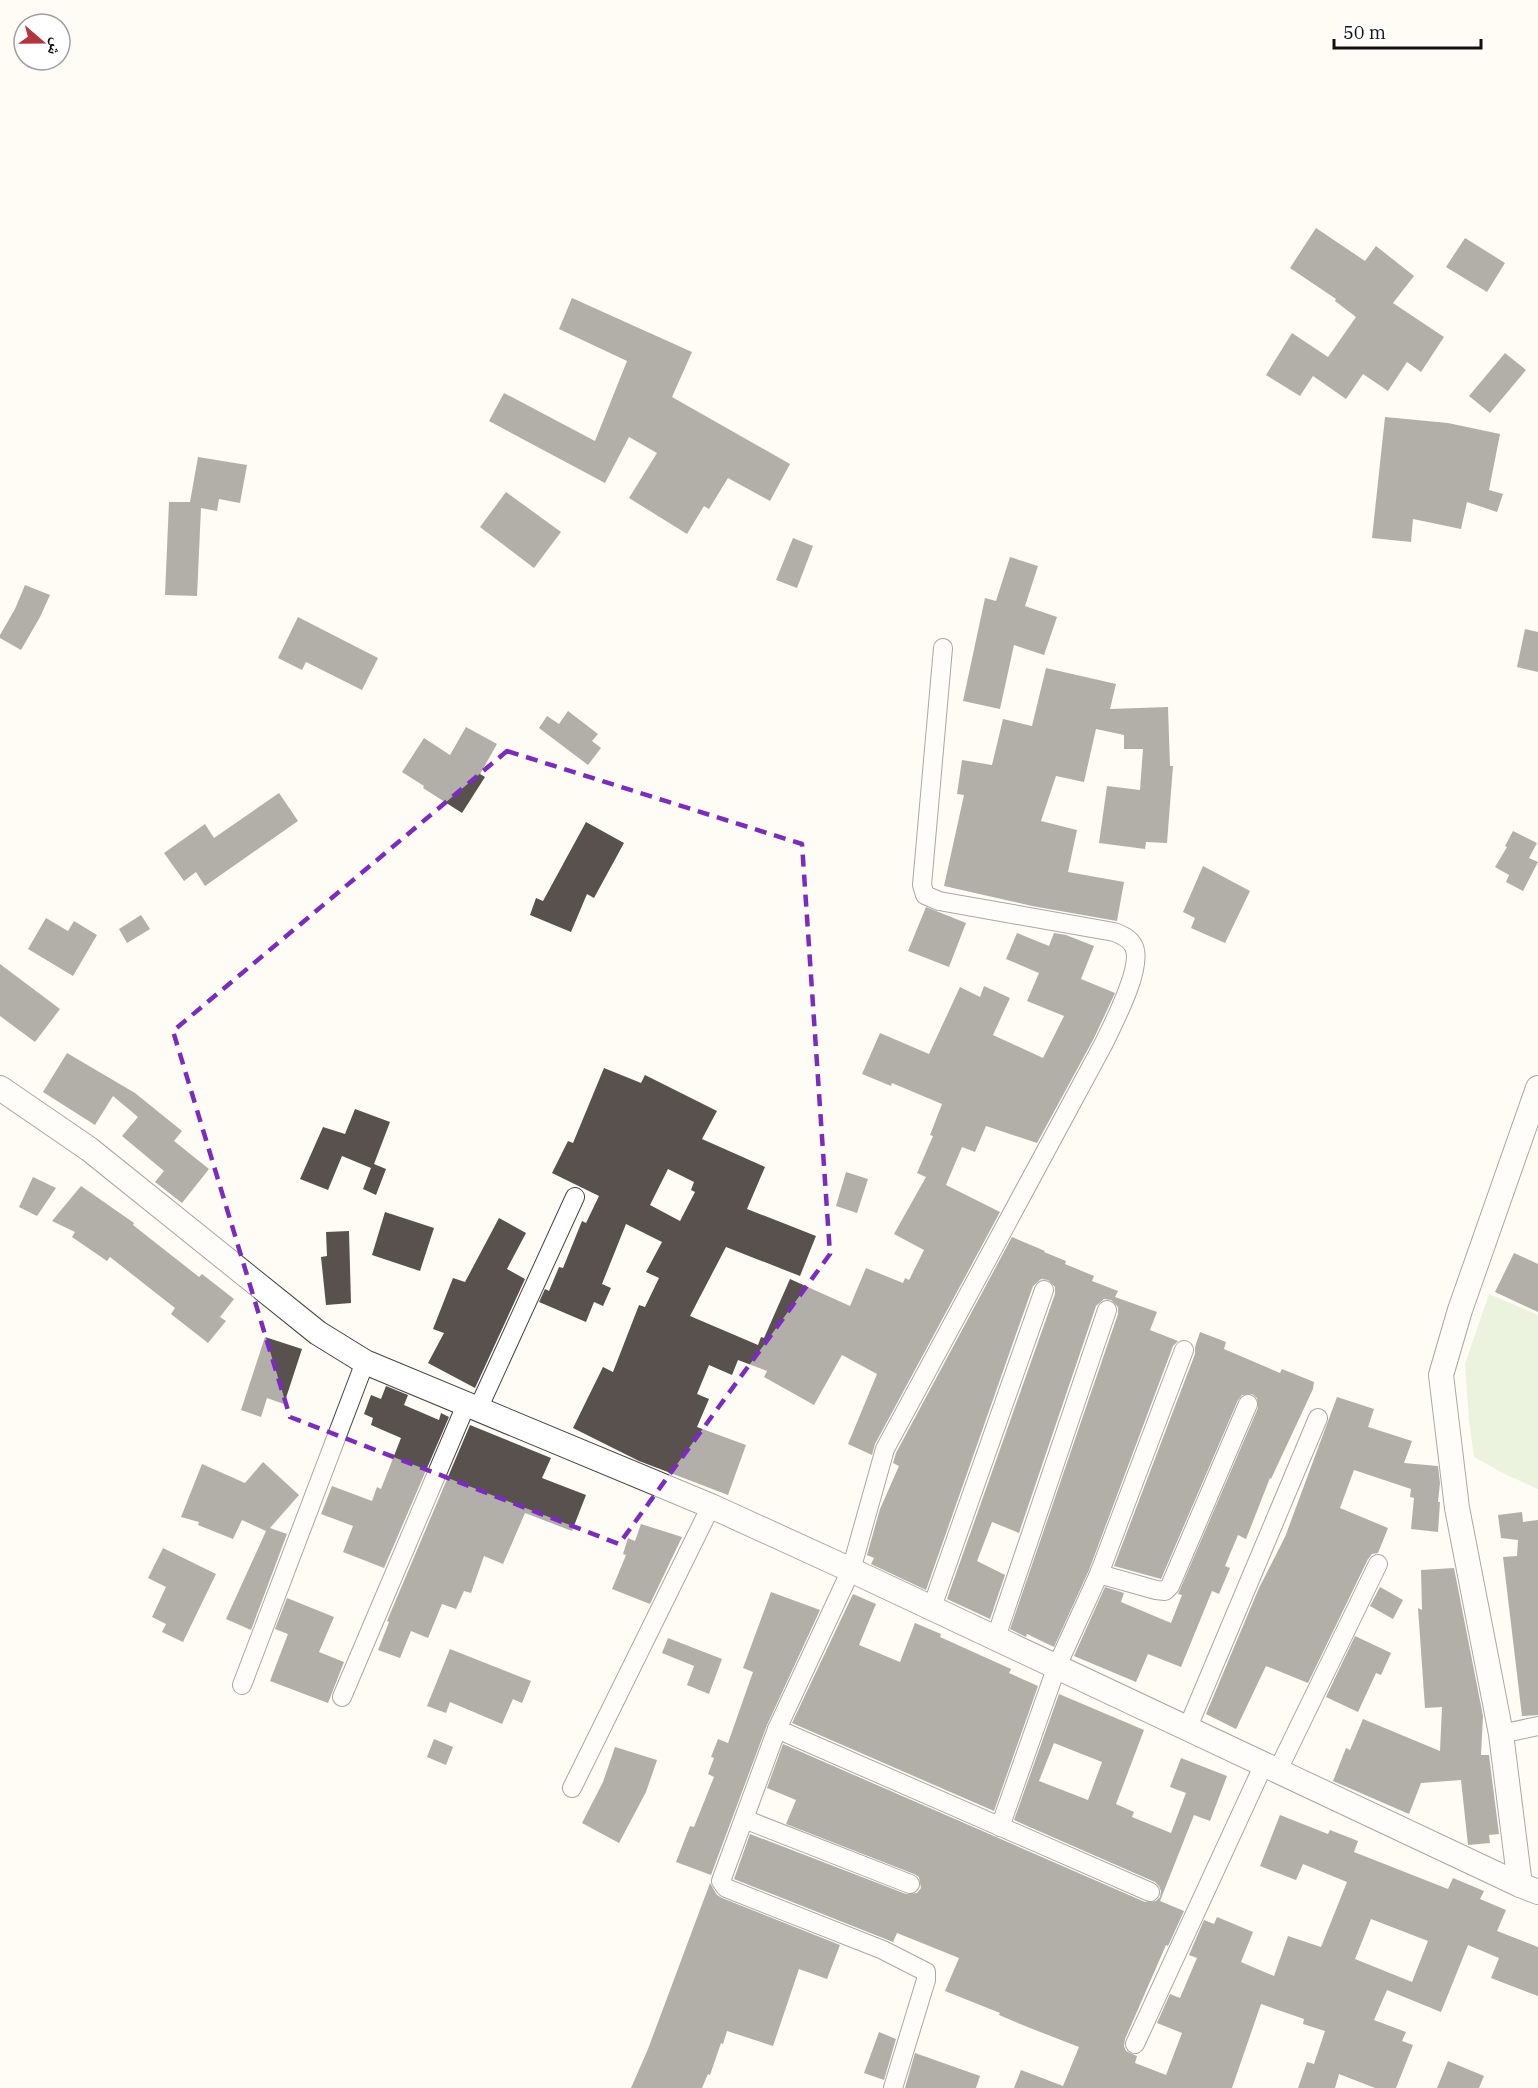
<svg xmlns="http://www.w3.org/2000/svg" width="1538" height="2088" viewBox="0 0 1538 2088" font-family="'IBM Plex Serif','Noto Naskh Arabic',serif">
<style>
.green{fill:#d5e6c0}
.building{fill:#58514d;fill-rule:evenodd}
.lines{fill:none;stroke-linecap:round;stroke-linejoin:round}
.minor-casing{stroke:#434343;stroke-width:20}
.tertiary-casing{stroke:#434343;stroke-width:26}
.minor{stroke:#fff;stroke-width:18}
.tertiary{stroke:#fff;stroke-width:24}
.marked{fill:none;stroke:#7b2cbf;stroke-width:4.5;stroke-dasharray:12 8;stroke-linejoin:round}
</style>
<rect width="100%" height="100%" fill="#fefcf4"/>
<!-- green -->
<polygon class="green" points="1489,1294 1538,1315 1538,1489 1505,1474 1474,1457 1469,1421 1465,1364"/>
<!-- building -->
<g class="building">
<polygon points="1316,228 1365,261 1376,246 1414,276 1393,303 1444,337 1421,372 1407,362 1388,391 1363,374 1346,399 1313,376 1300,396 1266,375 1292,333 1328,357 1356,317 1335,301 1336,299 1290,268"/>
<polygon points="1465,238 1505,263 1487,292 1446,267"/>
<polygon points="572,298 692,352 672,397 790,464 770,501 728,478 709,509 704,506 687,534 629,498 657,453 629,437 605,483 489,421 504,393 595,441 627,361 559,329"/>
<polygon points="1505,353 1526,370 1490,413 1469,396"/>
<polygon points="1385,417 1448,423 1500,434 1489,490 1503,494 1497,512 1467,502 1461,529 1413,519 1411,542 1372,538"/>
<polygon points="198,457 247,465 240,503 219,499 217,511 201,508 197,596 165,595 169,502 190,502"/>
<polygon points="506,492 561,532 534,568 480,527"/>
<polygon points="793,538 813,546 797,588 776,580"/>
<polygon points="1010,557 1038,566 1025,606 1057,617 1044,655 1014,645 1000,709 963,701 985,598 996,601"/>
<polygon points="25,585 50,595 40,617 21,650 0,638 0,635 15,609"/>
<polygon points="298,617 378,658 362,690 306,662 302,670 278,658"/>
<polygon points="1525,629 1538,632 1538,672 1517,667"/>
<polygon points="1046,668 1116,684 1110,709 1168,707 1170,766 1173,766 1167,843 1146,842 1145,849 1099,843 1107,786 1140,790 1143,749 1124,749 1124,735 1096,729 1084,782 1056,776 1041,821 1077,830 1068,872 1124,882 1117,921 1032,906 944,886 964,795 957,794 962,760 992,765 1003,719 1032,726"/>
<polygon points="568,711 598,734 592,741 601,748 588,765 539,728 547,716 559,724"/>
<polygon points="466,727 497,744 480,774 485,777 462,813 423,788 424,786 402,772 424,738 450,755"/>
<polygon points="279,793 298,821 205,886 196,872 184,881 164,853 205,824 214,838"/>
<polygon points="586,822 624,843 594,898 587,894 571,932 530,915 536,898 543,901"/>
<polygon points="1513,831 1537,843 1529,858 1538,862 1523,891 1506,882 1509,875 1495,867 1507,847 1505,846"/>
<polygon points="1203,866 1250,891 1225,943 1191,928 1195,918 1183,912"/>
<polygon points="926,907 966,923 949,967 908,951"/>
<polygon points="141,915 150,929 127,943 119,929"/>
<polygon points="46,918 68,931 74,921 97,935 73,976 28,949"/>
<path d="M 1017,933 L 1049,946 L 1054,933 L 1066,935 L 1094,946 L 1081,979 L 1115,993 L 1094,1038 L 1037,1143 L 986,1126 L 975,1152 L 962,1147 L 946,1185 L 1000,1212 L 875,1444 L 872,1455 L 848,1444 L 877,1374 L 842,1355 L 814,1405 L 764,1377 L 767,1371 L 738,1360 L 732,1375 L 709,1365 L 697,1394 L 709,1399 L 697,1427 L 746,1445 L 728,1495 L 639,1461 L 573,1428 L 603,1367 L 613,1372 L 639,1305 L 645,1307 L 659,1278 L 646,1272 L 662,1242 L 626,1224 L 602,1284 L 611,1288 L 603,1306 L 594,1302 L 586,1322 L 539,1302 L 545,1289 L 549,1291 L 559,1267 L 563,1268 L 582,1221 L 586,1223 L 599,1196 L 552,1173 L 568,1141 L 573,1143 L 604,1068 L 641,1083 L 645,1075 L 717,1111 L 702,1139 L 765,1167 L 747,1209 L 816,1236 L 800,1276 L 726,1247 L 690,1316 L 758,1345 L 761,1337 L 764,1338 L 790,1279 L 850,1306 L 866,1268 L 903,1283 L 905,1278 L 909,1280 L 924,1250 L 894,1234 L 926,1177 L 917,1173 L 933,1136 L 930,1135 L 942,1104 L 892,1083 L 891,1086 L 862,1074 L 880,1033 L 929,1054 L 960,987 L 980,997 L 984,986 L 1010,998 L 993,1035 L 1043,1058 L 1064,1016 L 1027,1001 L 1039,973 L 1006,959 ZM 668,1169 L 694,1182 L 691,1190 L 695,1192 L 680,1221 L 650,1205 Z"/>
<polygon points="0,964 60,1009 35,1042 0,1016"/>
<polygon points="67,1053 135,1093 182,1131 174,1141 209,1169 182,1203 155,1182 164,1171 122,1136 138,1117 113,1096 95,1125 43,1092"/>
<polygon points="355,1109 390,1122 374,1164 386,1169 376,1195 363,1189 371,1168 342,1156 328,1190 300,1179 323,1127 345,1134"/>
<polygon points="846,1172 868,1179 857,1213 836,1206"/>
<polygon points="33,1177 56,1188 37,1216 19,1207"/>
<polygon points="81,1186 134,1223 133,1225 199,1277 202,1274 234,1299 220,1317 226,1321 208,1343 171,1314 175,1308 110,1257 107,1261 72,1237 75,1232 52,1221"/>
<polygon points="385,1212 434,1228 420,1271 372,1255"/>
<polygon points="499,1218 526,1233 507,1269 525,1279 475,1388 428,1363 444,1333 433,1329 453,1278 465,1282"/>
<polygon points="349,1231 351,1303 326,1305 321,1257 327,1256 326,1232"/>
<polygon points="1012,1237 1045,1251 1044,1252 1066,1261 1065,1264 1094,1276 1092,1281 1118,1291 1115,1297 1157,1312 1150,1330 1178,1341 1173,1346 1089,1570 1054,1647 1027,1634 1026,1637 1010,1629 1118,1314 1118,1307 1111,1300 1104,1299 1096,1306 1019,1533 992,1522 977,1561 1005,1575 990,1619 947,1599 1055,1294 1055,1287 1048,1280 1041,1279 1033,1286 926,1590 871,1564 874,1558 867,1555 880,1509 899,1466 893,1463 896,1453"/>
<polygon points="1514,1253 1538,1264 1538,1312 1495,1292"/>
<polygon points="1200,1332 1226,1342 1224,1349 1280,1373 1282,1369 1314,1382 1313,1389 1271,1479 1270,1478 1246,1539 1238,1535 1225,1566 1230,1568 1219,1594 1212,1591 1181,1667 1148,1654 1136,1682 1074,1656 1105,1587 1124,1593 1121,1602 1171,1623 1182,1595 1178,1594 1258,1408 1257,1398 1252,1394 1242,1395 1238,1400 1161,1579 1114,1566 1195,1354 1195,1347"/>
<polygon points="265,1337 302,1349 284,1404 267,1398 261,1417 241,1410"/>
<polygon points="386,1386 408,1395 404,1405 439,1420 441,1413 449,1417 384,1568 343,1552 353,1526 321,1514 332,1486 372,1501 377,1487 381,1489 401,1438 371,1425 373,1418 364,1414 371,1395 381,1399"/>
<polygon points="1337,1397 1374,1409 1368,1427 1412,1441 1404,1463 1438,1466 1440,1483 1438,1502 1440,1502 1438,1532 1411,1529 1414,1498 1410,1497 1411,1489 1354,1470 1340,1508 1388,1528 1378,1553 1372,1554 1368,1559 1308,1683 1266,1666 1236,1729 1206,1714 1259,1588 1285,1537"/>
<polygon points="470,1425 551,1458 542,1478 586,1495 572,1531 525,1513 503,1564 484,1556 471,1593 464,1591 456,1609 442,1604 428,1638 411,1631 400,1658 378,1650 389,1622 387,1621"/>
<polygon points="263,1462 299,1495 270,1528 287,1534 251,1630 226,1619 266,1531 242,1520 233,1539 198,1525 199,1522 181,1517 202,1464 245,1483"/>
<polygon points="1522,1512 1523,1522 1538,1520 1538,1715 1522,1716 1503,1557 1517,1556 1518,1540 1501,1538 1498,1515"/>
<polygon points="641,1524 682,1537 650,1604 612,1589 626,1555 623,1554 628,1538 635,1541"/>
<polygon points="163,1548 216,1574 183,1642 162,1632 166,1624 152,1617 166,1587 148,1578"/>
<polygon points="1454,1568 1483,1716 1481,1755 1489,1755 1499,1834 1489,1835 1490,1843 1468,1845 1461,1780 1421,1783 1409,1814 1333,1781 1346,1748 1350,1750 1363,1719 1440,1751 1442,1707 1425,1708 1418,1608 1422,1610 1421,1570"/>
<polygon points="1380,1587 1403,1600 1393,1619 1370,1606"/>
<polygon points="771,1592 820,1610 767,1725 711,1875 676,1862 690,1826 694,1827 714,1777 708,1774 714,1758 711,1757 718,1739 728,1743 753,1672 743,1668"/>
<polygon points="853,1594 876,1604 859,1645 900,1662 915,1623 941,1634 940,1637 1011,1669 1009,1673 1038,1686 994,1811 792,1723"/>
<polygon points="287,1598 334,1617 319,1652 344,1662 328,1703 270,1681 288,1634 275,1629"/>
<polygon points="1355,1636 1391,1653 1381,1675 1376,1673 1358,1712 1326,1697"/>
<polygon points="668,1638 722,1659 709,1694 687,1685 694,1666 662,1653"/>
<polygon points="450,1649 531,1681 522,1703 513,1699 502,1724 450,1702 446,1713 427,1706"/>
<path d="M 1059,1694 L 1144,1730 L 1116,1804 L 1134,1812 L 1132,1817 L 1171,1833 L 1186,1793 L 1170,1787 L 1181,1758 L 1227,1776 L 1210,1821 L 1194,1815 L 1160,1901 L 1184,1911 L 1168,1946 L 1166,1945 L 1125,2039 L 1124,2046 L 1126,2051 L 1137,2056 L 1135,2063 L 1166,2075 L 1182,2033 L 1157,2023 L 1170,1994 L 1180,1998 L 1197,1958 L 1189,1955 L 1204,1920 L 1214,1924 L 1217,1917 L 1253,1932 L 1241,1962 L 1274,1976 L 1288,1936 L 1321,1947 L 1347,1882 L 1303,1864 L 1296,1880 L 1260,1866 L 1280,1815 L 1328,1834 L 1330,1830 L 1358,1841 L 1354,1852 L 1448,1889 L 1453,1878 L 1484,1891 L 1480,1899 L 1506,1910 L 1497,1931 L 1538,1947 L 1538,1996 L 1491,1978 L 1499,1958 L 1468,1945 L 1441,2012 L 1387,1990 L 1374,2020 L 1406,2032 L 1402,2041 L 1413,2045 L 1396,2088 L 1375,2088 L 1339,2074 L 1335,2088 L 1298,2088 L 1307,2062 L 1314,2064 L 1325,2031 L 1303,2024 L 1304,2019 L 1261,2004 L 1232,2088 L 1014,2088 L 1021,2070 L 1063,2086 L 1079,2047 L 1030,2028 L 999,2015 L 1000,2013 L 945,1991 L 959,1958 L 897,1933 L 893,1942 L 734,1879 L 750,1834 L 906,1894 L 917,1893 L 921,1888 L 919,1877 L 914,1874 L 786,1824 L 796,1800 L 767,1788 L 783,1744 L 1145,1902 L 1156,1901 L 1160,1897 L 1161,1891 L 1159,1886 L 1155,1882 L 1014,1820 ZM 1054,1743 L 1102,1762 L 1088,1800 L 1039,1781 ZM 1371,1919 L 1428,1941 L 1412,1982 L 1355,1959 Z"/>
<polygon points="434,1739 453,1747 446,1765 427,1757"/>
<polygon points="615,1747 657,1760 646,1792 619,1843 582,1823 603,1782"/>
<polygon points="710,1883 717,1895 722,1898 840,1945 827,1979 799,1969 773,2046 727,2031 723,2044 721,2043 710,2075 708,2074 702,2088 631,2088 648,2049"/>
<polygon points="879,2032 896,2039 884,2080 864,2073"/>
<polygon points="915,2053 980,2076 976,2088 905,2088"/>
<polygon points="1448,2061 1484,2076 1479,2088 1437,2088"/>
</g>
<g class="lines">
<defs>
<g id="minor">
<polyline points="478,1409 575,1197"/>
<polyline points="1099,1574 1156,1590 1165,1591 1170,1586 1248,1404"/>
<polyline points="932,1607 1044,1290"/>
<polyline points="996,1637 1107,1310"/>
<polyline points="242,1685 365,1362"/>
<polyline points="342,1697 466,1405"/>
<polyline points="1188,1727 1318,1418"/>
<polyline points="777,1729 1150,1892"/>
<polyline points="1501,1734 1538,1726"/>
<polyline points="1278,1770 1378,1564"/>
<polyline points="572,1788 711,1506"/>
<polyline points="744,1819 910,1884"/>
<polyline points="1000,1827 1057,1666 1099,1574 1184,1350"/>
<polyline points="1135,2044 1264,1764"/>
<path d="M 893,2088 L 926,1980 L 926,1972 L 883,1950 L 726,1888 L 721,1881 L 777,1729 L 851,1570 L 885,1449 L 1104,1043 C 1113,1024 1145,964 1133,945 C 1129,938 1122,935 1114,932 L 939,901 L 925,895 L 922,885 L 943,648"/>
</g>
<g id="tertiary">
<polyline points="0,1088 89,1149 318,1333 365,1362 711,1506 851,1570 1520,1885 1538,1892"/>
<polyline points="1520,1885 1501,1734 1457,1508 1441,1375 1460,1310 1538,1088"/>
</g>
</defs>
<!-- minor casing -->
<use href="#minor" class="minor-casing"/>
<!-- tertiary casing -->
<use href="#tertiary" class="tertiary-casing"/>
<!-- minor -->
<use href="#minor" class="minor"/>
<!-- tertiary -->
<use href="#tertiary" class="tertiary"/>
</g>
<!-- marked area -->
<path d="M0 0H1538V2088H0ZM 507,751 L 802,844 L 830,1254 L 619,1544 L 290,1417 L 173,1031 Z" fill="#fefcf4" fill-opacity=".55" fill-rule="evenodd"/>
<path class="marked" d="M 507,751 L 802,844 L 830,1254 L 619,1544 L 290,1417 L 173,1031 Z"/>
<!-- north arrow -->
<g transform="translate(42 42) rotate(110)"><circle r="28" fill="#ffffff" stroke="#9f9f9f" stroke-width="1.5"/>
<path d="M0-4.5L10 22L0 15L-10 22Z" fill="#b4343e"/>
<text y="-9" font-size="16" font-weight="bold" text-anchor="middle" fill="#101010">ش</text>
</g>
<!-- scale -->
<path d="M1334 39v9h147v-9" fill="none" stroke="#101010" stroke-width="3"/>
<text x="1343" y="39" font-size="18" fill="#101010" stroke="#ffffff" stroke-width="4.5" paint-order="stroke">50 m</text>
</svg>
